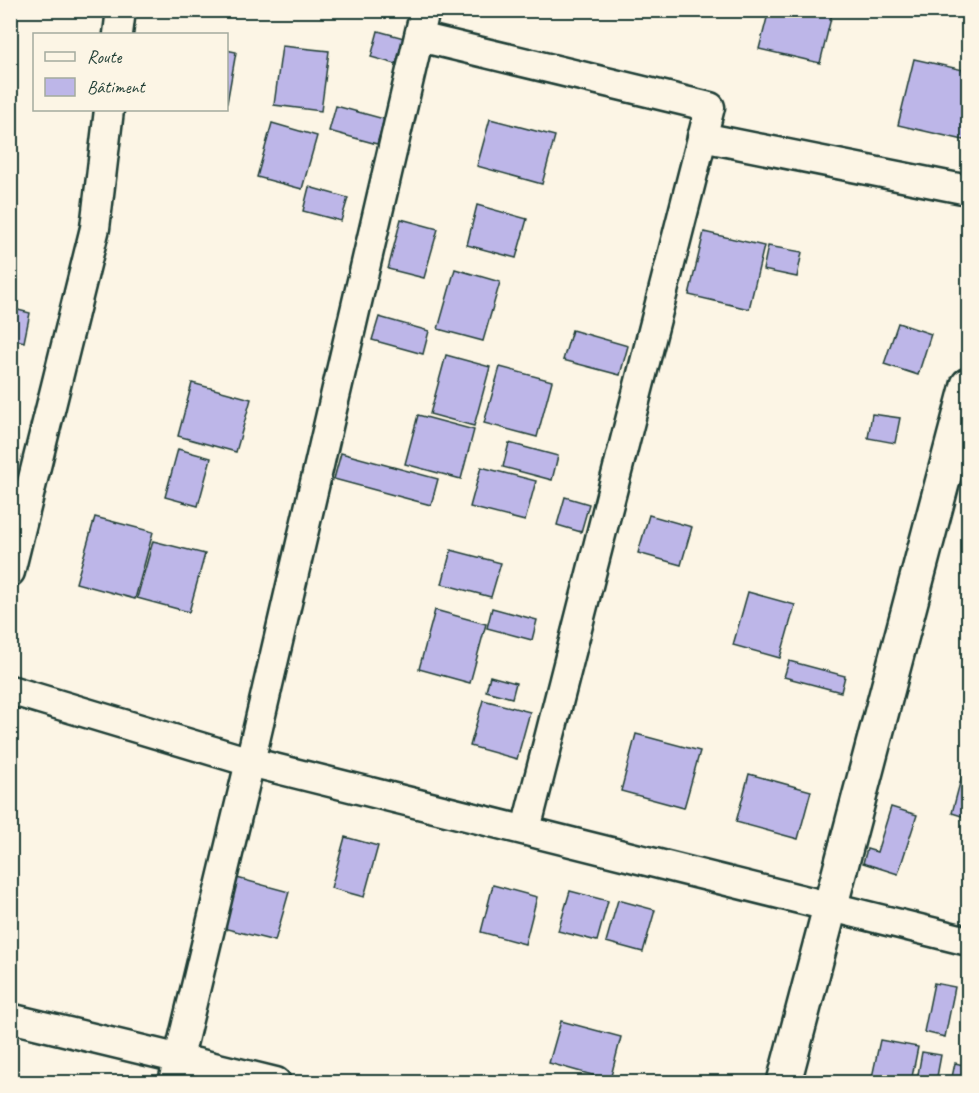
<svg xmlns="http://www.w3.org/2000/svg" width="979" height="1093" viewBox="0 0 979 1093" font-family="Caveat,sans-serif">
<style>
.building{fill:#bdb6e8;stroke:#1f3d34;stroke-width:1.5}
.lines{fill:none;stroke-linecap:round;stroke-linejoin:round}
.minor-casing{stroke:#1f3d34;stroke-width:33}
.tertiary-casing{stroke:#1f3d34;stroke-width:38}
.minor{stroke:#fcf5e5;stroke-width:28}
.tertiary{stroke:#fcf5e5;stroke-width:33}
</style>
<rect width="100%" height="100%" fill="#fcf5e5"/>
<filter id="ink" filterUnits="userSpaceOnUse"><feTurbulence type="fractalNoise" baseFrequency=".0167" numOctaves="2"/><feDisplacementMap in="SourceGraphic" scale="12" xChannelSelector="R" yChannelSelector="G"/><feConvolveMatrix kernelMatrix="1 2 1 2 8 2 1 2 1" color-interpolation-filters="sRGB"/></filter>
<g filter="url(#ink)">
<!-- building -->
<g class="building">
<polygon points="769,10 833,10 820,63 759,49"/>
<polygon points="378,31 404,38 396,64 371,57"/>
<polygon points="282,46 329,51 321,111 274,105"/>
<polygon points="226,50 236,52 227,103 226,103"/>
<polygon points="914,59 968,71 968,141 898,125"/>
<polygon points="336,106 384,119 377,144 329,131"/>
<polygon points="490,119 555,136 542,184 477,166"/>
<polygon points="272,123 317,136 302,189 257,177"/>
<polygon points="309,187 348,198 341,221 303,211"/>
<polygon points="477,205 527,219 516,258 467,245"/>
<polygon points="401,219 438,229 424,278 388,269"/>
<polygon points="704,232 764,246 749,309 689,295"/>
<polygon points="768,246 802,252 797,277 763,270"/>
<polygon points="455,269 500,282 483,341 438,329"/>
<polygon points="10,308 30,313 24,342 10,338"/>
<polygon points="379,317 429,331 423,354 372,340"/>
<polygon points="898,323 931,334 918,375 884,364"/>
<polygon points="572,330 628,346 620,375 563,360"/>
<polygon points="446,355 490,367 474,426 430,414"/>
<polygon points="500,367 552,381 537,437 484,423"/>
<polygon points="192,383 251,399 236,452 178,436"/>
<polygon points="872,414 900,418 895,443 868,438"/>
<polygon points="418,415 474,430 461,479 405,464"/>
<polygon points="509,443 558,456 552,480 503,467"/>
<polygon points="178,449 211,458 198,506 165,497"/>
<polygon points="341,453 438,479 431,505 334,479"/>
<polygon points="481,467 536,481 525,521 470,507"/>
<polygon points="565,497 589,504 581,532 557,525"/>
<polygon points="649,515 692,527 681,565 638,553"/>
<polygon points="95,517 153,532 135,599 76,583"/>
<polygon points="153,541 205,554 189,612 137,598"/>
<polygon points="451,550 501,563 491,597 442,584"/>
<polygon points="748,592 795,605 780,658 733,645"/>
<polygon points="492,608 537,620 532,640 487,628"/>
<polygon points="435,610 486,624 470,683 419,669"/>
<polygon points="789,661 845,676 841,692 784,677"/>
<polygon points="490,676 516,683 512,698 486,691"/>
<polygon points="483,700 530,712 517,759 470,746"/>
<polygon points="636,734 700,751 684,808 621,791"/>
<polygon points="965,764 968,765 968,818 952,813"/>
<polygon points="749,774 811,791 798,839 736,822"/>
<polygon points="891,807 917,815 898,874 863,863 867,849 877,852"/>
<polygon points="345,837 378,846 364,897 331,888"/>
<polygon points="237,878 289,892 275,941 223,928"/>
<polygon points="493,885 537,897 525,944 481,932"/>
<polygon points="570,891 608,901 597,941 558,931"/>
<polygon points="618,900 655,910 643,952 606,942"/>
<polygon points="934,983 955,987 945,1037 924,1032"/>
<polygon points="561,1021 621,1037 610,1080 549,1063"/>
<polygon points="880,1040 918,1047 911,1082 871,1082"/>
<polygon points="922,1052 941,1055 936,1082 917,1080"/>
<polygon points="955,1063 968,1066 968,1082 951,1082"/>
</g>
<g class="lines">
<defs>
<g id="minor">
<polyline points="118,34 121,10"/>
<polyline points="419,37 710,107 526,829"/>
<polyline points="702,137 968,190"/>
<polyline points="10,572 95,228 109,110"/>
<polyline points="10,690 250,762 968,941"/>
<polyline points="10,1018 276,1082"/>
<polyline points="173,1082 250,762 425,10"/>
</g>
<polyline id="tertiary" points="784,1082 968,385"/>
</defs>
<!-- minor casing -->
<use href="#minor" class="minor-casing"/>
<!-- tertiary casing -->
<use href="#tertiary" class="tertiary-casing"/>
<!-- minor -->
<use href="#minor" class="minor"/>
<!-- tertiary -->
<use href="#tertiary" class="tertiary"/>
</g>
</g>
<!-- margin -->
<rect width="979" height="1093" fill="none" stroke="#fcf5e5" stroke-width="36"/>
<rect x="18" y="18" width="943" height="1057" fill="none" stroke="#1f3d34" stroke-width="2" filter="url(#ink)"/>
<!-- legend -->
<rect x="33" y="33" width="195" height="78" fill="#fcf5e5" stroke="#a4ab9e" stroke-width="1.5"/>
<rect x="45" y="52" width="30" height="9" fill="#fcf5e5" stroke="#a4ab9e" stroke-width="1.5"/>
<text x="87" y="63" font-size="18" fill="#1f3d34">Route</text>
<rect x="45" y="78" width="30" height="18" fill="#bdb6e8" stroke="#a4ab9e" stroke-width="1.5"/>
<text x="87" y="93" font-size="18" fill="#1f3d34">Bâtiment</text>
</svg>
